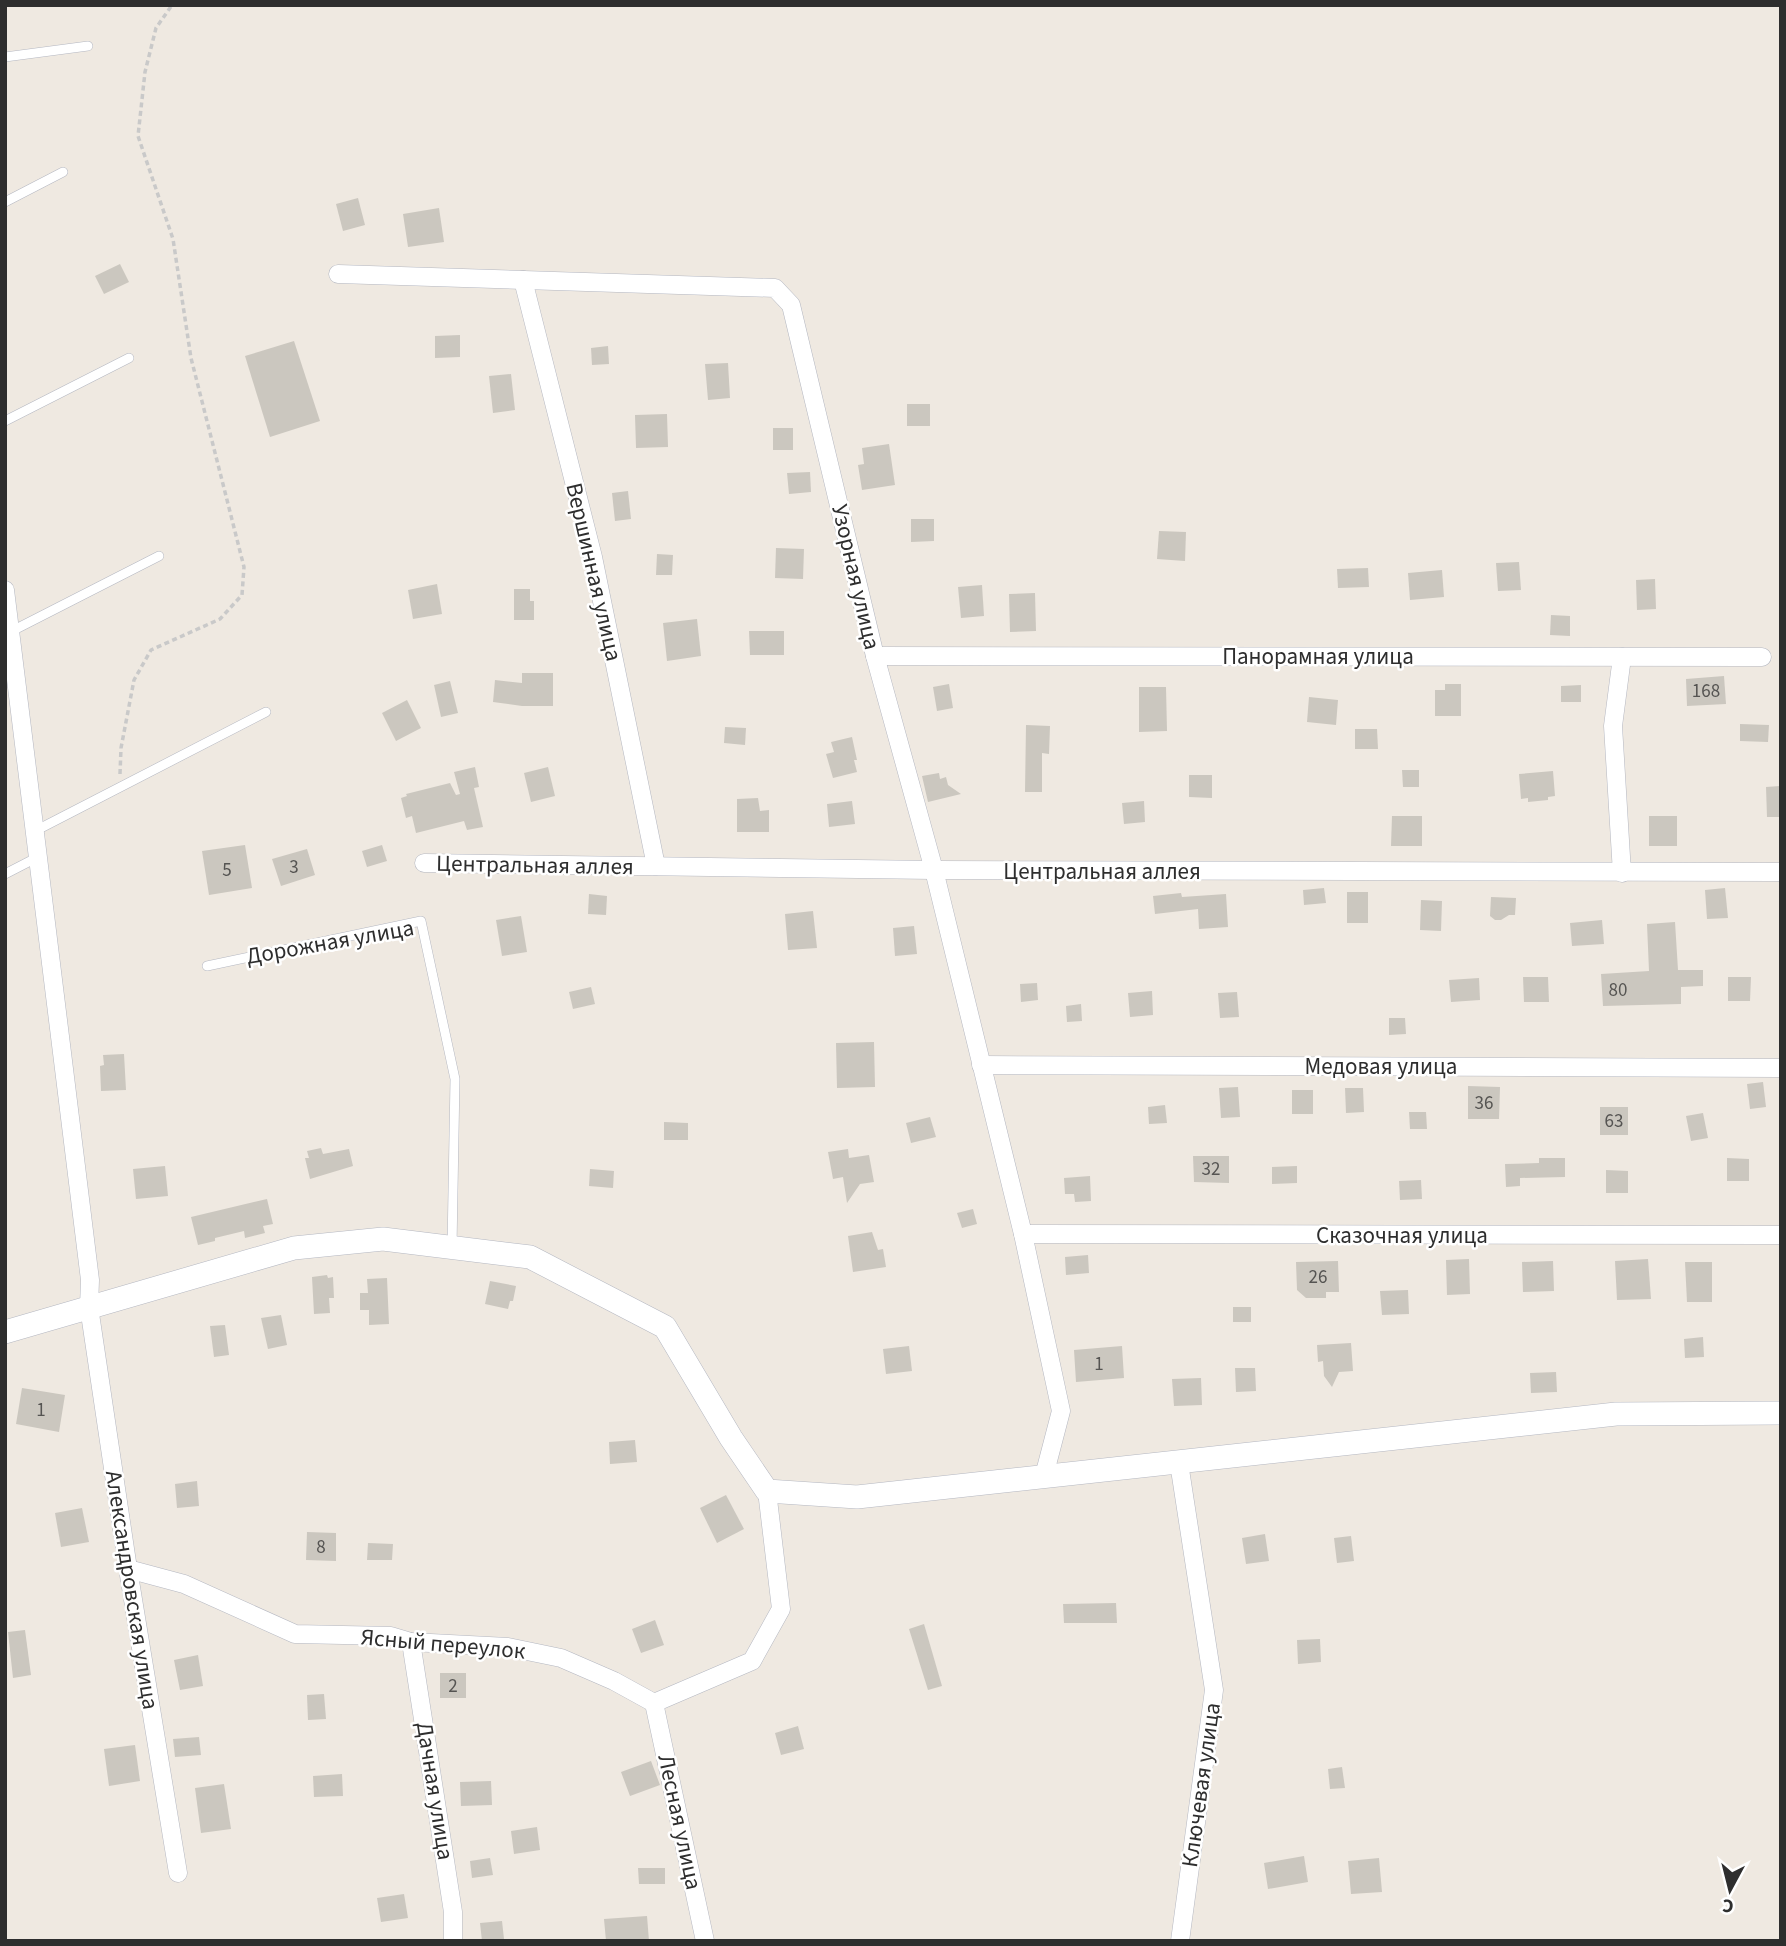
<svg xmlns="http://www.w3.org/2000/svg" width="1786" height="1946" viewBox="0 0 1786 1946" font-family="'Source Sans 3',sans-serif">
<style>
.building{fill:#cbc7bf}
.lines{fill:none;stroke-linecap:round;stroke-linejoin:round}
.service-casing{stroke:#b4b7c1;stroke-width:10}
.minor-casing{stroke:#b4b7c1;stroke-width:19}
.tertiary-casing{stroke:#b4b7c1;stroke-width:24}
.path{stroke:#c9c9c9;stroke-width:3.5;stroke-dasharray:5 3.5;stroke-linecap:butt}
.service{stroke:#fff;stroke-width:9}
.minor{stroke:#fff;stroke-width:18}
.tertiary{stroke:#fff;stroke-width:23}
.labels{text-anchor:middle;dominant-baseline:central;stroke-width:5;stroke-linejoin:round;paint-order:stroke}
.number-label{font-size:19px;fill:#555452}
.street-label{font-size:23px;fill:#2e2e2e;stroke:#fff}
</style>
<rect width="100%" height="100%" fill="#efe9e1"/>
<!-- building -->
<g class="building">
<polygon points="358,198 365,225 343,231 336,204"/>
<polygon points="439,208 444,242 408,247 403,214"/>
<polygon points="120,264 129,282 104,294 95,276"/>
<polygon points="460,335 460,357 435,358 435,336"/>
<polygon points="294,341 320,421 270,437 245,356"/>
<polygon points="608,346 609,364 592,365 591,348"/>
<polygon points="728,363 730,398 708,400 705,364"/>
<polygon points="511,374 515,410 493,413 489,376"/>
<rect x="907" y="404" width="23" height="22"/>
<polygon points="667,414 668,447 636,448 635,415"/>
<rect x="773" y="428" width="20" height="22"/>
<polygon points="889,444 895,485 862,490 858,465 864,464 862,448"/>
<polygon points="810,472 811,492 789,494 787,473"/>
<polygon points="628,491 631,519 615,521 612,493"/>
<polygon points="911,519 934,519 934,541 911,542"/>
<polygon points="1159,531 1186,532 1185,561 1157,559"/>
<polygon points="776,548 804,549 803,579 775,578"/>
<polygon points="657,554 673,555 672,575 656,575"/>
<polygon points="1519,562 1521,590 1498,591 1496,563"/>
<polygon points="1368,568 1369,587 1338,588 1337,569"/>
<polygon points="1442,570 1444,597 1410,600 1408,573"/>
<polygon points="1655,579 1656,609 1637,610 1636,580"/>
<polygon points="437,584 442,614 413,619 408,590"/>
<polygon points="982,585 984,616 961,618 958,587"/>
<polygon points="514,589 530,589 530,601 534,601 534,620 514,620"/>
<polygon points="1035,593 1036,631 1010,632 1009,594"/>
<polygon points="1551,615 1570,616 1570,636 1550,635"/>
<polygon points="697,619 701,656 667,661 663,623"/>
<polygon points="749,631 784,631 784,655 750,655"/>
<polygon points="522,673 553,673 553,706 522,706 493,702 495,680 522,683"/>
<polygon points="1724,676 1726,704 1687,706 1686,679"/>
<polygon points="450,681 458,713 441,717 434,685"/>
<polygon points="949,684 953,708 937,711 933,687"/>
<polygon points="1445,684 1461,684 1461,716 1435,716 1435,690 1445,690"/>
<polygon points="1581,685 1581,702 1561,702 1561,686"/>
<polygon points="1139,687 1166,687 1167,731 1139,732"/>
<polygon points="1309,697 1338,700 1336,725 1307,722"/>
<polygon points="407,700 421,728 396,741 382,713"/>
<polygon points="1740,724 1769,725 1768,742 1740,741"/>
<polygon points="1026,725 1050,726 1049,754 1042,753 1042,792 1025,792"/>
<polygon points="725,727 746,728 745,745 724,743"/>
<polygon points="1355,729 1377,729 1378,749 1355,749"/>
<polygon points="852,737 857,760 854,760 857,772 833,778 826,754 834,752 831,742"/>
<polygon points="475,767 479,787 474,788 483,827 467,830 464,821 416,833 412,816 406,818 401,798 407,796 406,794 450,783 456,795 460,794 454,772"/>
<polygon points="548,767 555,796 531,802 524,773"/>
<polygon points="1402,770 1419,770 1419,787 1403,787"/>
<polygon points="1553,771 1555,796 1548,797 1548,800 1528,802 1528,798 1521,799 1519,774"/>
<polygon points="939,773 940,779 946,777 948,785 961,794 928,802 922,776"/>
<polygon points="1189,775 1212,775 1212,798 1189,797"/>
<polygon points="1781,786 1781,817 1767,817 1766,787"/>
<polygon points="758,798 760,811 769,810 769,832 737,832 737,799"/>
<polygon points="852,801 855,824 829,827 827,804"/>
<polygon points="1144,801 1145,822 1124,824 1122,803"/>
<polygon points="1392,816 1422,816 1422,846 1391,846"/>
<rect x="1649" y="816" width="28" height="30"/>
<polygon points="245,845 252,888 209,895 202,851"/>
<polygon points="382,845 387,861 367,867 362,851"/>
<polygon points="307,849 315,875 281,886 272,859"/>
<polygon points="1324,888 1326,903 1304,905 1303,890"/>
<polygon points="1725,888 1728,918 1707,919 1705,890"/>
<rect x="1347" y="892" width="21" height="31"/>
<polygon points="1181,893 1182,897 1226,894 1228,927 1199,929 1198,909 1155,914 1153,896"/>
<polygon points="589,894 607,896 606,915 588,914"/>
<polygon points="1491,897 1516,898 1515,915 1509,915 1501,920 1495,920 1490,916"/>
<polygon points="1421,900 1442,901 1441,931 1420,930"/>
<polygon points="813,911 817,948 788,950 785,914"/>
<polygon points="521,916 527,952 502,956 496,920"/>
<polygon points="1602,920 1604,944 1572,946 1570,923"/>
<polygon points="1675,922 1678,970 1703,970 1703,986 1681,987 1681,1004 1603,1006 1601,974 1649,971 1647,924"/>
<polygon points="914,926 917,954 895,956 893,928"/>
<polygon points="1523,977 1548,977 1549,1002 1524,1002"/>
<polygon points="1728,977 1751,977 1750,1001 1728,1001"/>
<polygon points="1479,978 1480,1000 1451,1002 1449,980"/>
<polygon points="1037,983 1038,1000 1021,1002 1020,984"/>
<polygon points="591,987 595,1004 573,1009 569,992"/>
<polygon points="1152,991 1153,1015 1130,1017 1128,993"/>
<polygon points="1237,992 1239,1017 1220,1018 1218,993"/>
<polygon points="1081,1004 1082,1021 1067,1022 1066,1006"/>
<polygon points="1389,1018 1405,1018 1406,1034 1389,1035"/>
<polygon points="874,1042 875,1087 837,1088 836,1043"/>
<polygon points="124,1054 126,1090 101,1091 100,1066 104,1065 103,1055"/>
<polygon points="1763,1082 1766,1107 1750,1109 1747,1084"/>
<polygon points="1468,1086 1500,1087 1499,1119 1468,1119"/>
<polygon points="1238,1087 1240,1117 1221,1118 1219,1088"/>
<polygon points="1345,1088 1363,1088 1364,1112 1346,1113"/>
<rect x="1292" y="1090" width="21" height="24"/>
<polygon points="1165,1105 1167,1123 1149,1124 1148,1107"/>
<rect x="1600" y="1107" width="28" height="28"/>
<polygon points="1409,1112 1426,1112 1427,1129 1410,1129"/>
<polygon points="1703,1113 1708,1138 1691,1141 1686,1116"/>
<polygon points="930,1117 936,1137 911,1143 906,1123"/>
<polygon points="664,1122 688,1123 688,1140 664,1140"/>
<polygon points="321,1148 323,1154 349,1149 353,1166 310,1179 305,1158 309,1158 307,1151"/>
<polygon points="848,1149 849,1158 869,1155 874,1182 860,1184 847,1203 843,1177 833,1179 828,1152"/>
<polygon points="1193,1156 1229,1156 1229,1183 1194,1182"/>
<polygon points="1539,1158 1565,1158 1565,1177 1520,1178 1520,1186 1506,1187 1505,1164 1539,1163"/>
<polygon points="1727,1158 1749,1159 1749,1181 1727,1181"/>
<polygon points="165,1166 168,1196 136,1199 133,1169"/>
<polygon points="1297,1166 1297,1183 1272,1184 1272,1167"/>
<polygon points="590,1169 614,1171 613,1188 589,1186"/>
<polygon points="1606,1170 1628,1171 1628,1193 1606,1193"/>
<polygon points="1090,1176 1091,1201 1075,1202 1074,1194 1065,1194 1064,1178"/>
<polygon points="1421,1180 1422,1199 1400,1200 1399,1181"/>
<polygon points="267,1199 273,1224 263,1226 265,1233 245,1238 244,1231 215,1238 215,1241 198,1245 191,1217"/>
<polygon points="973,1209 977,1224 962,1228 957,1213"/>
<polygon points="872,1232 878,1250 883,1249 886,1267 853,1272 848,1236"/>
<polygon points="1088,1255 1089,1273 1066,1275 1065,1257"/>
<polygon points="1469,1259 1470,1294 1447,1295 1446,1260"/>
<polygon points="1648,1259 1651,1299 1617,1300 1615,1261"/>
<polygon points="1338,1261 1339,1292 1326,1292 1326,1298 1306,1298 1297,1290 1296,1262"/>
<polygon points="1553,1261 1554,1291 1523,1292 1522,1262"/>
<polygon points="1685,1262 1712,1262 1712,1302 1687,1302"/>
<polygon points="327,1275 328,1278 333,1277 334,1298 329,1298 330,1313 314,1314 312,1277"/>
<polygon points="387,1278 389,1324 369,1325 369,1310 360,1310 360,1293 368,1293 367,1279"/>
<polygon points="490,1281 516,1286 513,1301 510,1301 508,1309 485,1304"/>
<polygon points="1408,1290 1409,1314 1382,1315 1380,1291"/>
<rect x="1233" y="1307" width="18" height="15"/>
<polygon points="281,1315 287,1345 268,1349 261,1318"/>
<polygon points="225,1325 229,1355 214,1357 210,1326"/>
<polygon points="1703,1337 1704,1357 1685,1358 1684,1339"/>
<polygon points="1351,1343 1353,1371 1339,1372 1332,1387 1324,1376 1323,1361 1318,1362 1317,1345"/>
<polygon points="909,1346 912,1371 886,1374 883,1349"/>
<polygon points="1122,1346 1124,1378 1076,1382 1074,1350"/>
<polygon points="1235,1368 1255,1368 1256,1391 1236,1392"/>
<polygon points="1556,1372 1557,1392 1531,1393 1530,1373"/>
<polygon points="1201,1378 1202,1405 1174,1406 1172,1379"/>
<polygon points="22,1388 65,1395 59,1432 16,1424"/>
<polygon points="635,1440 637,1462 610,1464 609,1442"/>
<polygon points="197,1481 199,1506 177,1508 175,1484"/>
<polygon points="726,1495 744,1529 717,1543 700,1508"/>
<polygon points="82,1508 89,1542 61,1547 55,1513"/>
<polygon points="307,1532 336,1533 336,1561 306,1560"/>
<polygon points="1265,1534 1269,1561 1246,1564 1242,1538"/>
<polygon points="1351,1536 1354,1561 1337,1563 1334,1538"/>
<polygon points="368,1543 393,1544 392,1560 367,1560"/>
<polygon points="1116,1603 1117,1623 1064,1623 1063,1604"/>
<polygon points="655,1620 664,1645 641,1653 632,1629"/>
<polygon points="924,1624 942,1686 928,1690 909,1629"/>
<polygon points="25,1630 31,1675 13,1678 8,1632"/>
<polygon points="1320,1639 1321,1662 1298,1664 1297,1640"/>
<polygon points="198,1655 203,1686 180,1690 174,1660"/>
<rect x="440" y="1673" width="26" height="25"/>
<polygon points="324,1694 326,1719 308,1720 307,1695"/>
<polygon points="798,1726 804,1749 781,1755 775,1733"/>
<polygon points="199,1737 201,1755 175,1757 173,1739"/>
<polygon points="135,1745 140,1781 109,1786 104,1749"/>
<polygon points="651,1761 660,1785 630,1796 621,1772"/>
<polygon points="1342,1767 1345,1788 1330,1789 1328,1769"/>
<polygon points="342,1774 343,1796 314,1797 313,1776"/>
<polygon points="491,1781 492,1805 461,1806 460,1782"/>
<polygon points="224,1784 231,1829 201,1833 195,1788"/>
<polygon points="537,1827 540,1850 514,1854 511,1831"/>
<polygon points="1304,1856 1308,1882 1268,1889 1264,1863"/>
<polygon points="490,1858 493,1875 472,1878 470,1861"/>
<polygon points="1379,1858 1382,1892 1351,1894 1348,1861"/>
<polygon points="638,1868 665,1868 665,1884 639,1884"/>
<polygon points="404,1894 408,1918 381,1922 377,1898"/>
<polygon points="647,1916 649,1941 606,1941 604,1919"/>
<polygon points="502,1921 504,1939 482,1941 480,1923"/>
</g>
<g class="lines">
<defs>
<g id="service">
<polyline points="5,57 88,46"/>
<polyline points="5,202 63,172"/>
<polyline points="5,421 129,358"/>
<polyline points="10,632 159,556"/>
<polyline points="35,831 266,712"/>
<polyline points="5,874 38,857"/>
<polyline points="207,966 421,921 455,1079 452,1247"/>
</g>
<g id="minor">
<polyline points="338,274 775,288 791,305 875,656 934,870 1023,1234 1061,1411 1044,1476"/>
<polyline points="523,280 593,557 656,866"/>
<polyline points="5,590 90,1280 89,1307 128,1569 178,1873"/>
<polyline points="875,656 1762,657"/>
<polyline points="424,863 934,870 1781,872"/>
<polyline points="1622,873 1613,726 1622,657"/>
<polyline points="981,1065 1781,1068"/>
<polyline points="1023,1234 1781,1235"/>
<polyline points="1179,1463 1214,1690 1180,1941"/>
<polyline points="128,1569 184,1584 295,1634 391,1636 411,1642 508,1647 561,1658 614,1681 654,1703 752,1661 781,1609 767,1491"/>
<polyline points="411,1642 453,1912 453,1941"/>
<polyline points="654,1703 705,1941"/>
</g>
<polyline id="tertiary" points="5,1332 294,1248 383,1239 530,1257 665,1327 731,1438 767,1491 857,1497 1616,1414 1781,1413"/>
</defs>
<!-- service casing -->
<use href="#service" class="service-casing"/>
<!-- minor casing -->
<use href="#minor" class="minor-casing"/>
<!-- tertiary casing -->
<use href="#tertiary" class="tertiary-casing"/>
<!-- path -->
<polyline class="path" points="120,774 121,748 134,680 151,650 220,619 242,595 244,567 191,358 173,239 138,136 145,72 156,28 172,5"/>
<!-- service -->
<use href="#service" class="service"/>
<!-- minor -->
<use href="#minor" class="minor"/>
<!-- tertiary -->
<use href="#tertiary" class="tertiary"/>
</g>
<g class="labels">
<!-- number labels -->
<g class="number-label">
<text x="1706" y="691">168</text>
<text x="294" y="867">3</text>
<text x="227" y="870">5</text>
<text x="1618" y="990">80</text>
<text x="1484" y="1103">36</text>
<text x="1614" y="1121">63</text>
<text x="1211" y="1169">32</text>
<text x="1318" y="1277">26</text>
<text x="1099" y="1364">1</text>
<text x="41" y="1410">1</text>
<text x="321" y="1547">8</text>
<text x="453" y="1686">2</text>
</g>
<!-- street labels -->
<g class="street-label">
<text transform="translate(594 572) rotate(77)">Вершинная улица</text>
<text transform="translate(856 577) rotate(77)">Узорная улица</text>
<text x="1318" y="656">Панорамная улица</text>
<text transform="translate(535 865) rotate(1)">Центральная аллея</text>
<text x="1102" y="871">Центральная аллея</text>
<text transform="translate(330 942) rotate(-10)">Дорожная улица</text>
<text x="1381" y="1066">Медовая улица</text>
<text x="1402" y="1235">Сказочная улица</text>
<text transform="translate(132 1590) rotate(81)">Александровская улица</text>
<text transform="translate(443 1644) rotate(5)">Ясный переулок</text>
<text transform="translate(1201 1785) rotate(-82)">Ключевая улица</text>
<text transform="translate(435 1791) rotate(81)">Дачная улица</text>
<text transform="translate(680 1822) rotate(78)">Лесная улица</text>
</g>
</g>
<!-- border -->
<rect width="1786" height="1946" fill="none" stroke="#2e2e2e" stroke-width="14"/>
<!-- north arrow -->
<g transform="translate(1730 1890) rotate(187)" stroke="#ffffff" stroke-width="5" paint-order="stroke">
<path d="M0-5L12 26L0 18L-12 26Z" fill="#2e2e2e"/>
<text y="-10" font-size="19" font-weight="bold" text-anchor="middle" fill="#2e2e2e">С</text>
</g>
</svg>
